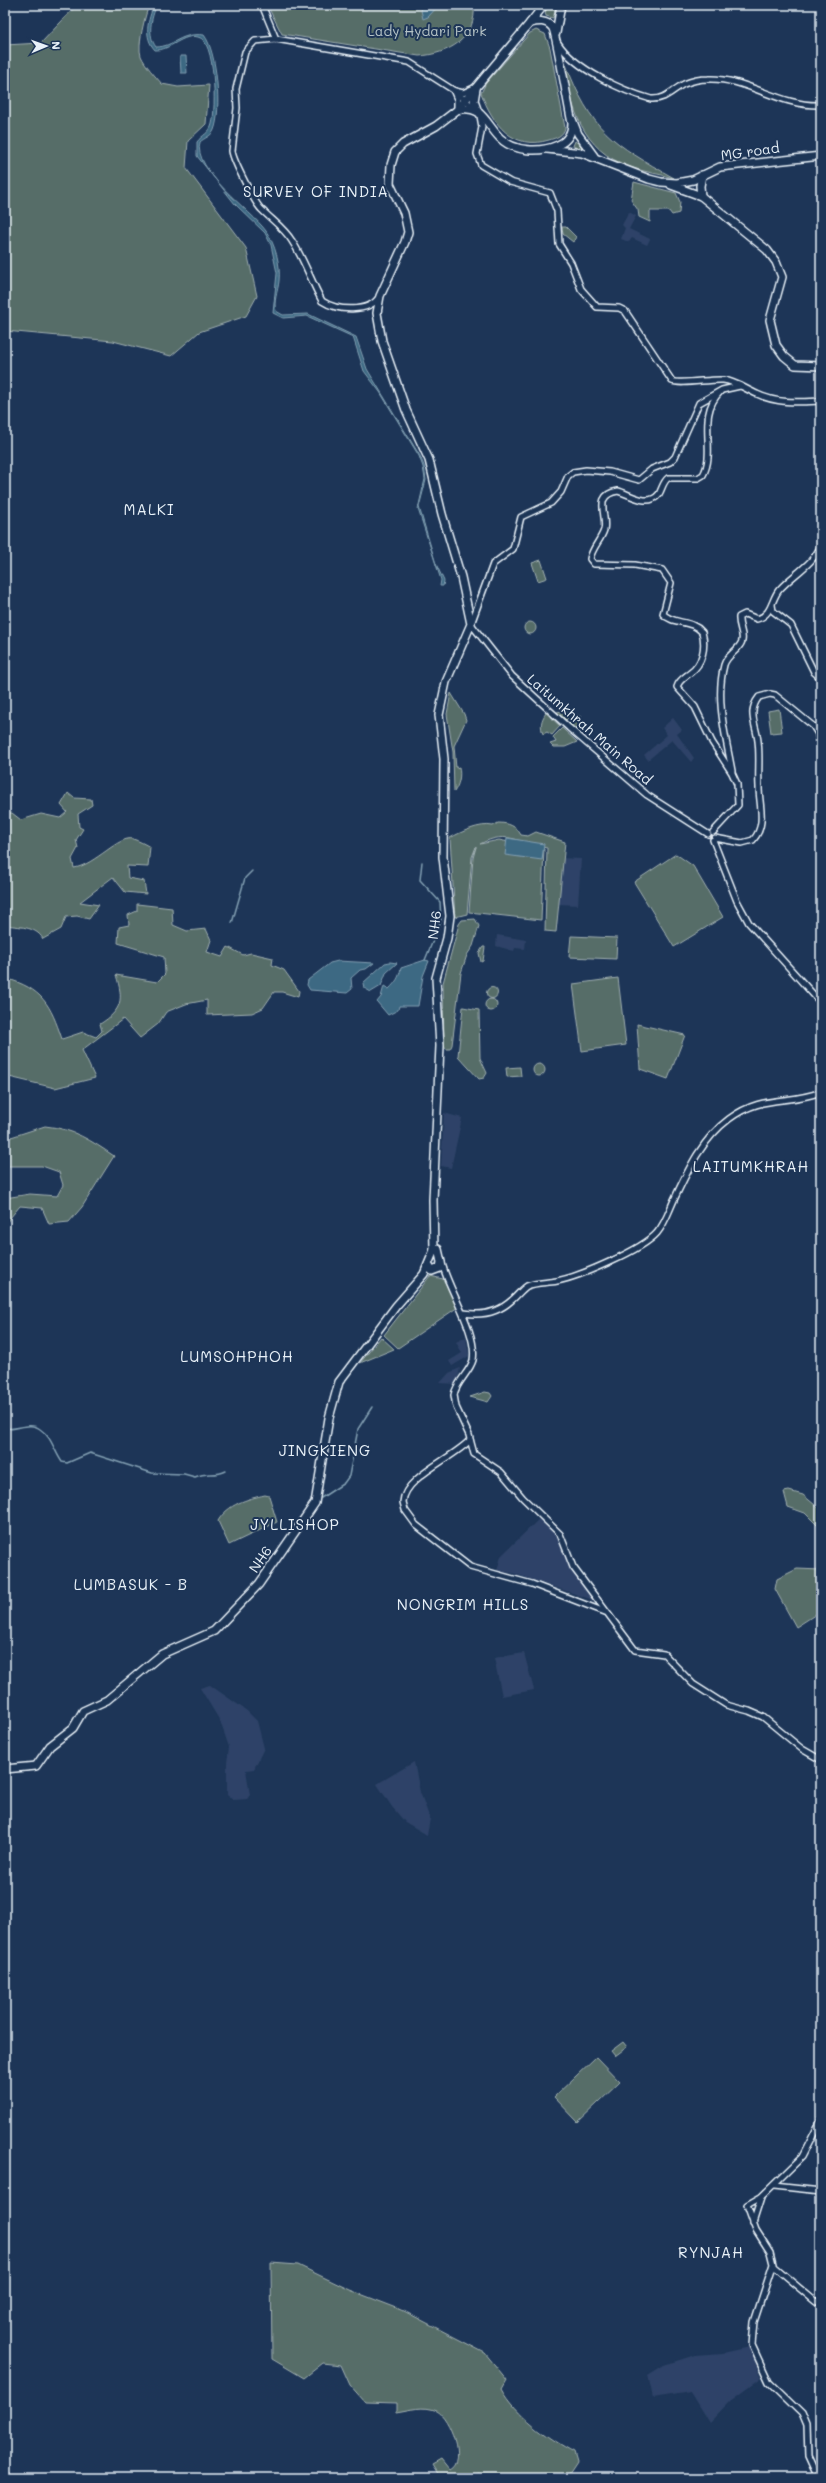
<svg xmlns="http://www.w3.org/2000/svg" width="826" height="2483" viewBox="0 0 826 2483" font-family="Mali,sans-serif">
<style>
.built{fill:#2e4367}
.green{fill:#576d68;stroke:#a0afb0}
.water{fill:#3e6983;stroke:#829fb2}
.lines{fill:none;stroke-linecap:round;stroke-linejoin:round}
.stream{stroke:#829fb2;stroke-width:1.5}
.tertiary-casing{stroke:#e8f1f8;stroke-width:8}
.primary-casing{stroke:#e8f1f8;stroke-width:10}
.trunk-casing{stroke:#e8f1f8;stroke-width:10}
.tertiary{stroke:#1d3557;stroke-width:5}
.primary{stroke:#1d3557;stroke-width:7}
.trunk{stroke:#1d3557;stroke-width:7}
.labels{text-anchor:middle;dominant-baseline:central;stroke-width:4;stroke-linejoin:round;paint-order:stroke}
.park-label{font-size:14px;fill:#b5c3c6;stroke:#1d3557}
.street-label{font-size:14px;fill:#e8f1f8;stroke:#1d3557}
.neighbourhood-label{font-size:15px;letter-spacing:1px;fill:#e8f1f8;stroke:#1d3557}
</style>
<rect width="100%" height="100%" fill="#1d3557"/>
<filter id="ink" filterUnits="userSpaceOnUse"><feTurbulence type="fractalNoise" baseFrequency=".025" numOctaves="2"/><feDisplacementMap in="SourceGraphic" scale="8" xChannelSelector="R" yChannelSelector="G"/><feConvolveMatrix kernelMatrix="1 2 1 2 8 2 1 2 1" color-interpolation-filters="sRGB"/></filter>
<g filter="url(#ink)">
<!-- built -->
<g class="built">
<polygon points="629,212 636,216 629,229 650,239 647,245 632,238 629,242 621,239 625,228 622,225"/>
<polygon points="673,718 682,730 677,734 694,758 691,762 672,740 648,760 644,755 667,735 662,728"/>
<polygon points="560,858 581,859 578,905 558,904"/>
<polygon points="497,935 526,940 525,949 515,948 514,951 496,946"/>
<polygon points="444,1113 462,1118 451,1168 441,1166"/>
<polygon points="466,1337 469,1356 452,1366 449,1361 462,1353 456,1342"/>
<polygon points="460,1368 457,1384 440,1383 449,1373"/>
<polygon points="540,1518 563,1542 567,1561 596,1601 512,1573 497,1571 501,1556"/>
<polygon points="524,1653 534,1690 502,1696 494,1658"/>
<polygon points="210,1685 247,1711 257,1721 264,1748 254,1769 246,1770 250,1795 247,1799 233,1800 227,1795 227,1763 229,1747 220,1721 200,1688"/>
<polygon points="414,1762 420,1792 430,1819 427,1835 405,1822 392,1807 377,1784"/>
<polygon points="750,2347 761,2378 731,2400 709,2423 690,2392 653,2398 648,2375 664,2365 695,2355 723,2353"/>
</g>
<!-- green -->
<g class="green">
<path d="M 77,5 L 149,5 C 145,16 137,45 141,56 C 145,65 155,76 162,84 L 178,87 L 209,85 L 206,124 L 188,141 L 186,168 L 246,248 L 257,296 L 246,316 L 199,332 L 171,356 L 113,341 L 5,331 L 5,45 L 41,43 Z"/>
<path d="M 267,5 L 474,5 C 477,38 449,54 419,56 L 282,34 Z"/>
<polygon points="550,5 557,5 553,18 546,16 545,12"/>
<path d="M 536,30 L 545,34 L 550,48 L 565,128 C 563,136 556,138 549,140 C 512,151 493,124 481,93 L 486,83 L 530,33 Z"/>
<path d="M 565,62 C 591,131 612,143 674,178 C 660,174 644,172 630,167 C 582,150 570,108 565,62 Z"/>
<polygon points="575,141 587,150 586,152 573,146"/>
<polygon points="634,182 676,193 680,202 679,213 672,215 669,211 650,211 650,222 639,217 638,210 631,200"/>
<polygon points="562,227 566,227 576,237 573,242 563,234"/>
<polygon points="541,560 547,578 538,581 532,563"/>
<circle cx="530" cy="628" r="6"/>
<path d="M 451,693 L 464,714 L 466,720 L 454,746 L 456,768 L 459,767 C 461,776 459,785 454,792 L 453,752 L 447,714 Z"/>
<polygon points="571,709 574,712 566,720 557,712"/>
<polygon points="779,709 782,732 771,733 768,711"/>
<path d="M 546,713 L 560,726 L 552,735 L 547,732 L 543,734 C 540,726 541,720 546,713 Z"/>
<polygon points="577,715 581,717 577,730 569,723"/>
<polygon points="562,728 577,742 565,747 553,747 550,744 556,742 553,737"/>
<path d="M 68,793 L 74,798 L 91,799 L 92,805 L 78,814 L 79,827 L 83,829 L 76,840 L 78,848 L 72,859 L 74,868 C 95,865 119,835 133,839 C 139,841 145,844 150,847 L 148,867 L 127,866 L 128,878 L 144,881 L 146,894 L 125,892 L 113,877 L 80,902 L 99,905 L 89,919 L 77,916 L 66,917 L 61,929 L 43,939 C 36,926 18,927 5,925 L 5,814 L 12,813 L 21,820 L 41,814 L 60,818 L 67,812 L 61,805 Z"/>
<path d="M 498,823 C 509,823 516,826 521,835 L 528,836 L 536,832 L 565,842 L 556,932 L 545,931 L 547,848 C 521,844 508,829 480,844 L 499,840 L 544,849 L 541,920 L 469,912 L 473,858 L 476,847 L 472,857 L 467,914 L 455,917 L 450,838 C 461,832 480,823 493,826 Z"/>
<polygon points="676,854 693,866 723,917 674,947 634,882"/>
<path d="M 137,904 L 172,908 L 173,925 L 187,931 L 206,929 L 211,940 L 207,952 L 222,957 L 228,947 L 243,955 L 251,953 L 273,958 L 272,965 L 284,970 L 299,991 L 298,997 L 282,992 L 274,992 L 263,1008 L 252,1013 L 207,1015 L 207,1000 L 186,1004 L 166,1012 L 158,1024 L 140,1038 L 123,1019 L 82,1050 L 95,1078 L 55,1088 L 5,1076 L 5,978 C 43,989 50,1004 62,1039 L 83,1032 L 96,1037 L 102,1031 L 100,1024 C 122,1010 124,1000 116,975 L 157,982 L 165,974 L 164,957 L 118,943 L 119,927 L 129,925 L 128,915 L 137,911 Z"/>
<polygon points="475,919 479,926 473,946 467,955 461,973 452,1045 450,1049 446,1049 444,1045 443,983 459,924 462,920"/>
<polygon points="571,936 617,938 616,959 569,957"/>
<polygon points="483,947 485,947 483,961 481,962 479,953"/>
<polygon points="618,978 626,1045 582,1051 573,984"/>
<circle cx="492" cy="993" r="5.5"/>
<circle cx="491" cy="1005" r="6"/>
<polygon points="463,1007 479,1010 480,1058 487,1073 484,1078 479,1079 458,1056"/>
<polygon points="637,1024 685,1035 668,1079 640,1069"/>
<circle cx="539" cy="1070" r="6"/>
<polygon points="520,1067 521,1076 507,1077 506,1068"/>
<path d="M 45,1126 C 74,1129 90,1140 114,1156 L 82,1207 L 69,1222 L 49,1224 L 42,1208 L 20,1206 L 5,1224 L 5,1198 L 30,1194 L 57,1196 L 63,1185 L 59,1172 L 42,1166 L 5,1166 L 5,1139 Z"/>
<polygon points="430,1276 443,1279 458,1307 398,1348 384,1335"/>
<polygon points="381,1337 394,1349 360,1363"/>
<polygon points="485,1392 490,1393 492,1396 488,1402 470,1397"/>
<polygon points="789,1491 803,1495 821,1510 821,1529 805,1513 788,1507 784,1492"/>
<path d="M 265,1495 L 269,1496 L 277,1522 L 229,1545 L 218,1521 C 228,1504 247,1499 265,1495 Z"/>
<polygon points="797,1569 821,1570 821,1611 796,1627 775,1589 777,1579"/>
<polygon points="623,2042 627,2047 615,2056 611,2051"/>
<polygon points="596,2057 620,2082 578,2122 554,2097"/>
<path d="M 271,2263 L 298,2265 L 350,2290 L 402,2310 L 485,2353 L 507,2380 L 502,2389 C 515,2414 549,2439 574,2452 L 577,2462 L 567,2477 L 484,2478 L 484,2476 L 477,2473 L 474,2478 L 440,2478 L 432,2465 L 441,2460 L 449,2470 C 467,2461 449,2417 437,2411 C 424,2405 409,2410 396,2412 L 396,2403 L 365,2402 L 350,2385 L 341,2365 L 323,2363 L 304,2378 L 272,2359 Z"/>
</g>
<!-- water -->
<g class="water">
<path d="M 154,5 L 157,5 C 151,18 147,35 156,47 C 174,47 180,32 204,35 C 217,51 222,111 214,130 C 212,136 204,138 200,142 C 192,170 252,211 266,231 C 275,244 281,265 279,281 C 278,291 273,302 276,311 L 283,315 L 308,314 L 356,337 L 367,369 L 420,456 L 424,466 L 426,480 L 419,507 L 436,564 L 444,581 L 443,586 L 440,586 L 441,580 L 418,509 L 425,479 L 423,467 L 419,456 L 380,392 L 364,371 L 353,337 L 307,316 L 283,318 L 273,313 L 277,273 L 271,245 L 265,233 L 235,204 L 197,156 L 197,142 C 202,135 210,133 212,124 C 216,109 216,40 198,37 C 183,33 170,51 155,50 C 143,37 148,20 154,5 Z"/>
<polygon points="425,5 439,5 428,17 423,19 421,10"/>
<polygon points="180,56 186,56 187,73 181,73"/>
<polygon points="507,838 544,844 542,860 505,855"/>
<path d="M 425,960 L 429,961 L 423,976 L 418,1006 L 399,1006 L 398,1010 L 388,1015 L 377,1002 L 381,997 L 384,986 L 389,989 C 396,982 399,978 401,968 Z"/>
<polygon points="338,961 374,963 366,969 360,970 351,978 352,989 347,993 310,990 307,985 308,980 330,963"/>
<polygon points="390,962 397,963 386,973 381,986 371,992 364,988 363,983 385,963"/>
</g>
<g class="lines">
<!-- stream -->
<g class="stream">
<polyline points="422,862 420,880 440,902 441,921 425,960"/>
<polyline points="232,923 245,878 252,871"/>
<polyline points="5,1356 8,1360 5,1366"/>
<path d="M 5,1427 C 14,1433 28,1420 40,1429 C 52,1437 54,1451 62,1462 L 67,1463 L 90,1453 L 152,1473 L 184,1474 L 195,1477 C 208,1471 215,1477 226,1471"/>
<polyline points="321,1498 344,1483 349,1476 358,1429 372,1407"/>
</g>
<defs>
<g id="tertiary">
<polyline points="262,5 276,39"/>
<path d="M 558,43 C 575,69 622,91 651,99 C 666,100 672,90 684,84 C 691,81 700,79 708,79 C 746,77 780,107 821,105"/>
<polyline points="455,91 463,93 474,88"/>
<polyline points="454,92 457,99 457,109"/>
<path d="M 480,116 L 482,127 L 477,154 L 481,165 L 510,182 L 550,193 L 557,211 L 559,244 L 571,263 L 581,289 L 597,307 L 619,308 L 625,311 L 672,381 C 680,385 710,379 723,380 C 735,381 747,390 757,394 C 778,404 799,402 821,401"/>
<path d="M 379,297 C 369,313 337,311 322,301 C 311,281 304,259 292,241 C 284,228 273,221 262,210 C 255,204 233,160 232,151 L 237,108 L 236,89 L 245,52 L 255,41 L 276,39 L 409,62 L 453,90 L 475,109"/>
<polyline points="772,605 773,611 791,625 814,672 821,678"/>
<path d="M 732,771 C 726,737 715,700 724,665 C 727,654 739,651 742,641 C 744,633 738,626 739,617 L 745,614 L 757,619 C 772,615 771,600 779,590 C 792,575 814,564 821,545"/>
<path d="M 713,832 L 738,805 L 737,784 L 732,773 L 712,742 L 695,707 L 677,687 C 679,680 685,677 690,673 C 703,664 706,646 702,632 C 691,619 673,625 663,614 L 671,583 L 662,570 L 635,565 L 594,564 L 590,559 C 592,548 601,540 604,530 C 608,516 592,495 618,491 C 630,494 648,508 659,494 C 662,489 663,482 668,478 L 698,478 L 703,475 C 717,451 696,416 720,392"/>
<polyline points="708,834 647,795 569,728 512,676 471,624 493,564 513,549 521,517 551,503 561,492 568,476 573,472 586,470 610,472 639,480 652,469 670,462 675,457 699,403 722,390 740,386"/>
<path d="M 715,838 L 742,843 L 753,840 C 767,825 759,805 759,787 C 758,772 760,756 758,741 C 756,724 747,712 759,697 L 770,694 L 775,695 L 813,726 L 818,734 L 821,752"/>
<polyline points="713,840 737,901 749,923 821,1003"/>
<path d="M 442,1263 C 448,1289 478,1333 473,1360 C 470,1372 456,1382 454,1395 L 456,1407 L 469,1435 L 474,1454 L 501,1472 L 523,1498 L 560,1534 L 573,1567 L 635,1650 L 664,1654 L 693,1684 L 726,1705 L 749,1711 L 763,1717 L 802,1749 L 821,1760"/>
<path d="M 464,1313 C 482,1316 498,1313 512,1300 C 517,1296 521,1290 527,1286 C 536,1282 547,1283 557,1281 C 581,1276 642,1250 657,1233 C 665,1224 669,1211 674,1200 C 688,1170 702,1139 729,1119 C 762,1094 787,1105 821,1092"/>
<path d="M 470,1440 C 454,1458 404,1477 403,1502 L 405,1510 L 416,1525 L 470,1567 L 532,1584 L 605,1612"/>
<polyline points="774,2186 821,2191"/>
<polyline points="753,2223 761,2198"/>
<polyline points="773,2266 816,2302 821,2300"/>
<polyline points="818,2478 808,2456 807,2426 802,2414 769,2382 752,2345 754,2322 773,2264 770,2252 756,2230 747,2205 761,2197 802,2157 821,2120"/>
</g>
<g id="primary">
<polyline points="572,119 578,134 594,156"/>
<polyline points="547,149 582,153 649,179 661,182 677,183 693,180 720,167 821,156"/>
<polyline points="671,185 701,196 767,250 776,262 782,277 770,320 776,345 784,356 795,365 821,366"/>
<polyline points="701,196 700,186 702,175"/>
</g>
<g id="trunk">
<polyline points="530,23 544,5"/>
<polyline points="556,33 561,5"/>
<polyline points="476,89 474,101 478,112"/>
<path d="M 434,1250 L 433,1200 L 440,1046 L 436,978 L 447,938 L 450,916 L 443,857 L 444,759 L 439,715 L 446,682 L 471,624 L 461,577 L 442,514 L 429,460 L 406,410 L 382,341 L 377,313 L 380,296 L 405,242 L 408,232 L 404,213 L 390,184 L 391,165 L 395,152 L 403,144 L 436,126 L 457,110 L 530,23 C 539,21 546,20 552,27 C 556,31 569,111 572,123 C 572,134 567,141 558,145 C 540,153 514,152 500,138 C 492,130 486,118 478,112 C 471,108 464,108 457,110"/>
<polyline points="5,1769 36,1766 50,1746 73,1728 83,1711 107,1700 162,1654 214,1631 259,1584 315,1503 329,1418 339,1382 396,1306 424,1274 434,1250 438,1249 441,1262 440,1268 432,1271 429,1266"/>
</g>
</defs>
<!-- tertiary casing -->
<use href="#tertiary" class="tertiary-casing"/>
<!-- primary casing -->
<use href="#primary" class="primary-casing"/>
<!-- trunk casing -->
<use href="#trunk" class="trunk-casing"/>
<!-- tertiary -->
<use href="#tertiary" class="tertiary"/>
<!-- primary -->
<use href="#primary" class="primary"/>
<!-- trunk -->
<use href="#trunk" class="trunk"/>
</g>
</g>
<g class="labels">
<!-- park labels -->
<g class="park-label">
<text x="427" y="30">Lady Hydari Park</text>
</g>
<!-- street labels -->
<g class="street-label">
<text transform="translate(750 151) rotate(-8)">MG road</text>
<text transform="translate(590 729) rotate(41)">Laitumkhrah Main Road</text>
<text transform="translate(434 925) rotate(-83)">NH6</text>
<text transform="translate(260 1559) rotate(-56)">NH6</text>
</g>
<!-- neighbourhood labels -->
<g class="neighbourhood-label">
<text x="316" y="191">SURVEY OF INDIA</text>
<text x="149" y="509">MALKI</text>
<text x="751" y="1166">LAITUMKHRAH</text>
<text x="237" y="1356">LUMSOHPHOH</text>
<text x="325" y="1450">JINGKIENG</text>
<text x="295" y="1524">JYLLISHOP</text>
<text x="131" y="1584">LUMBASUK - B</text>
<text x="463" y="1604">NONGRIM HILLS</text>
<text x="711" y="2252">RYNJAH</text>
</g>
</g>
<!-- margin -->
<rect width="826" height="2483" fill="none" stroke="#1d3557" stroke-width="20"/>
<rect x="10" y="10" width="806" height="2463" fill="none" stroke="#e8f1f8" stroke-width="1.5" filter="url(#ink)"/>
<!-- north arrow -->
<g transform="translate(46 46) rotate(88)" stroke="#1d3557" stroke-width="3" paint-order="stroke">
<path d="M0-3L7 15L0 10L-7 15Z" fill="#e8f1f8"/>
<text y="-6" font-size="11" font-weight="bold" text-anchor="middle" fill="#e8f1f8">N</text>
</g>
</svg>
